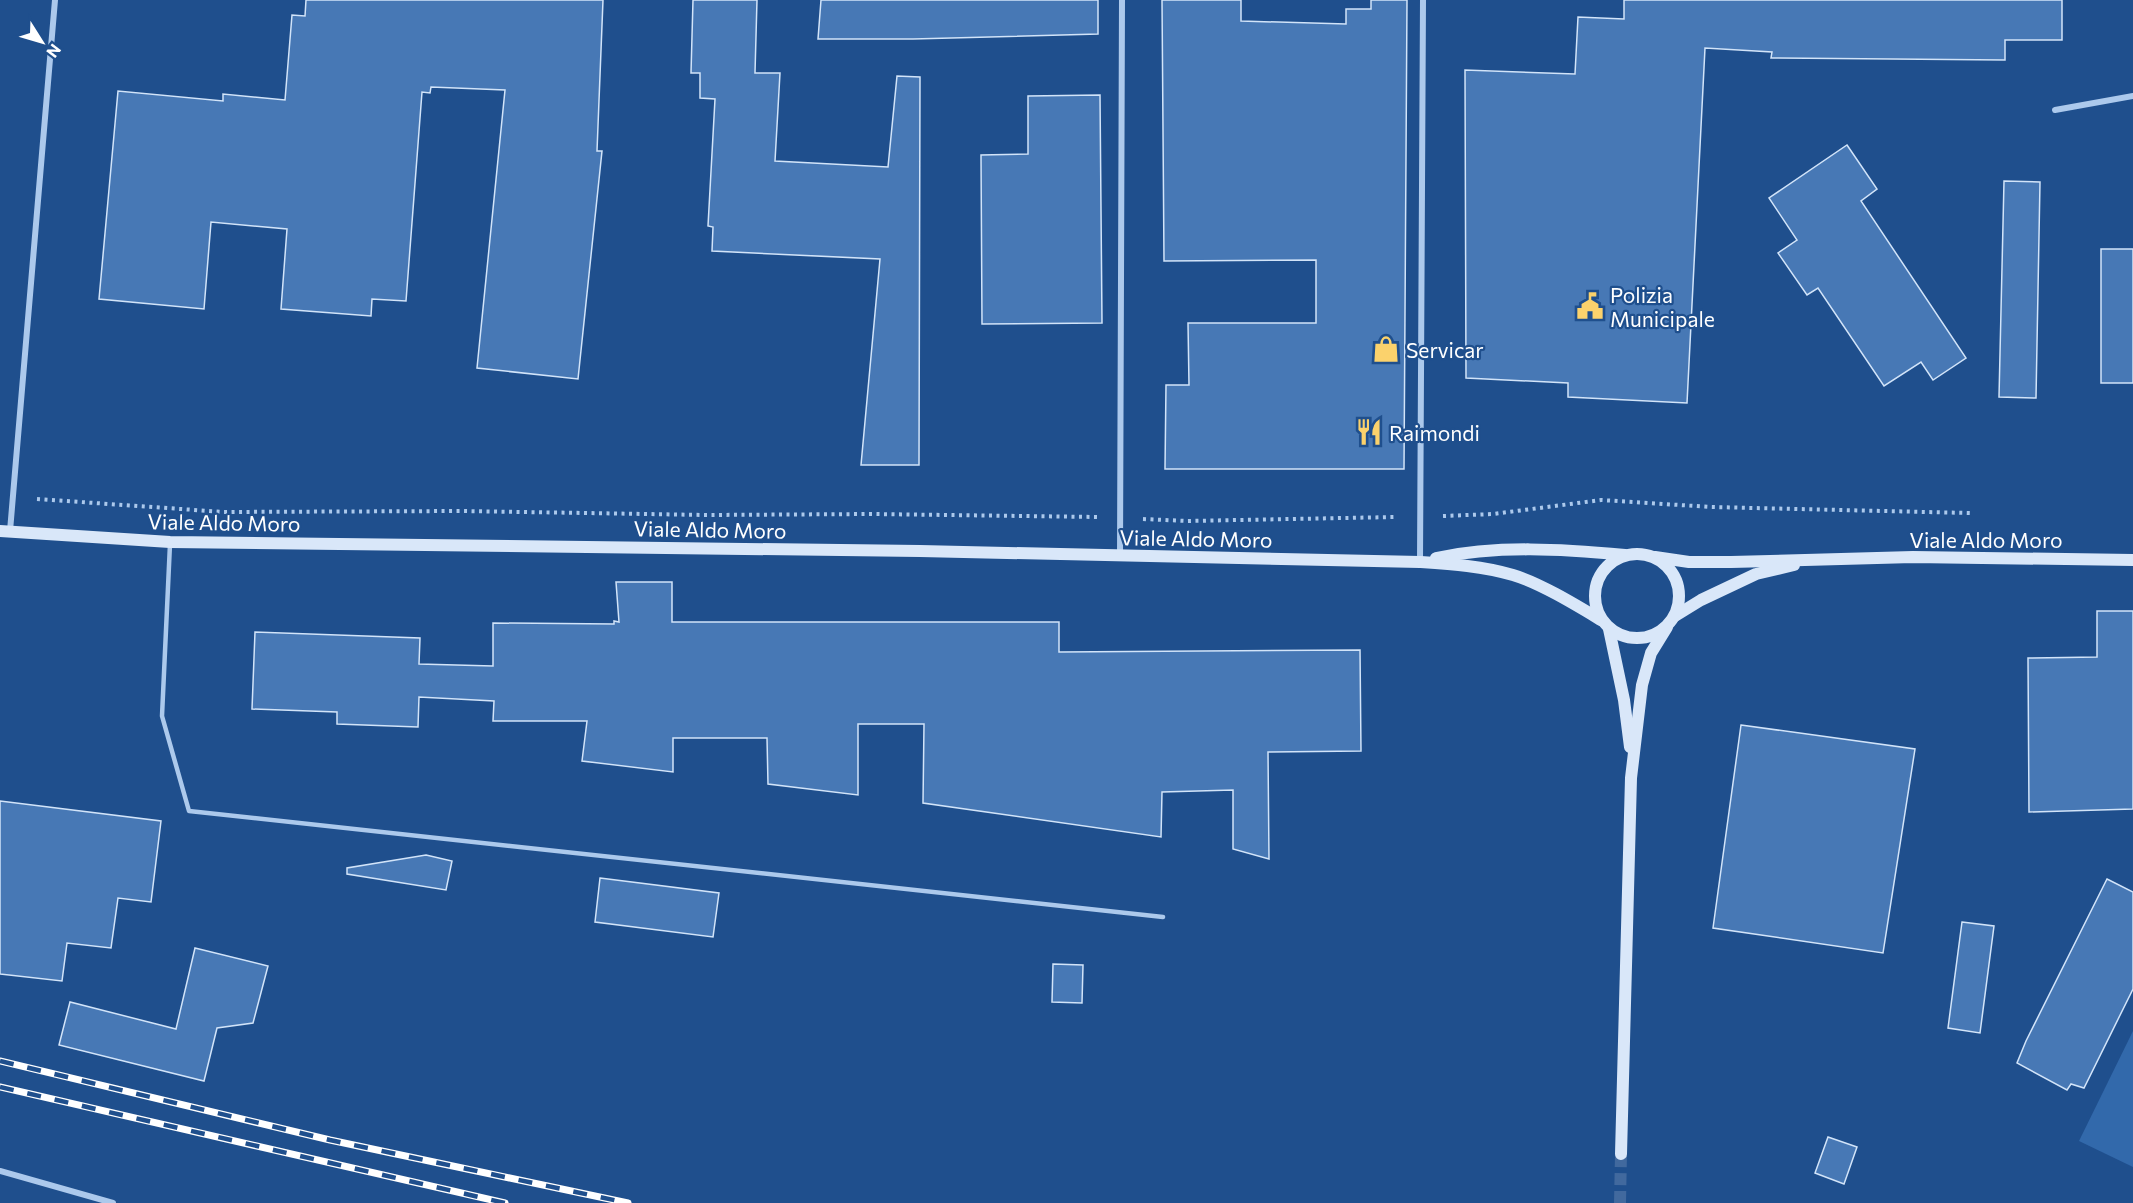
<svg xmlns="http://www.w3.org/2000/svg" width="2133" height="1203" viewBox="0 0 2133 1203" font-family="Commissioner,sans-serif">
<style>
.green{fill:#3269ab}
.building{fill:#4778b5;stroke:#d2e4f9;stroke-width:1.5}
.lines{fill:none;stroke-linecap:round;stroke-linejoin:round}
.secondary-tunnel{stroke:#41699e;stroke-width:12;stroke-dasharray:12 6;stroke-linecap:butt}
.path{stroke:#acc9ec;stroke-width:4;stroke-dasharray:3 4.5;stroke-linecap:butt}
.lane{stroke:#acc9ec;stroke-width:4.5}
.street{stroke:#acc9ec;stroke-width:6}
.secondary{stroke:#d9e7f9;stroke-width:12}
.rail-casing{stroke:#fff;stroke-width:7}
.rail{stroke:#1f4f8d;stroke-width:4.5;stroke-dasharray:14;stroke-linecap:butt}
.labels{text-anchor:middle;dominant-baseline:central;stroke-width:4.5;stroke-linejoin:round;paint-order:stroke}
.poi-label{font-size:21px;fill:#fff;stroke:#1f4f8d;text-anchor:start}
.street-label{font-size:21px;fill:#fff;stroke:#1f4f8d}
</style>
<rect width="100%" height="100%" fill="#1f4f8d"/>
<!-- green -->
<polygon class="green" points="2133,1031 2133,1167 2079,1141"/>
<!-- building -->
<g class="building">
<polygon points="306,0 603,0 597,151 602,151 578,379 477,368 505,90 431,87 430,93 422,92 406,301 372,299 371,316 281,309 287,229 211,222 204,309 99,299 118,91 223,101 223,94 285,100 292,15 305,16"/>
<polygon points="693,0 757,0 755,73 780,73 775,161 888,167 897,76 920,77 919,465 861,465 880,259 712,251 713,227 708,226 715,99 700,98 700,73 691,73"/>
<polygon points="821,0 1098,0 1098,34 913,39 818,39"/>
<polygon points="1162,0 1241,0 1241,21 1346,24 1346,9 1371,9 1371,0 1407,0 1404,469 1165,469 1166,385 1189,385 1188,323 1316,323 1316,260 1164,261"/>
<polygon points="1624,0 2062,0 2062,40 2005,40 2005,60 1771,58 1772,52 1705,48 1687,403 1568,397 1568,383 1466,378 1465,70 1575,74 1578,17 1624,19"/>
<polygon points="1100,95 1102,323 982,324 981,155 1028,154 1028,96"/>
<polygon points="1847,145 1877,189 1861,201 1966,358 1933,380 1921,362 1884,386 1818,288 1807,295 1778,253 1797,240 1769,198"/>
<polygon points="2004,181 2040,182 2036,398 1999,397"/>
<rect x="2101" y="249" width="32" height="134"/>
<polygon points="616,582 672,582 672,622 1059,622 1059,652 1360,650 1361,751 1268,752 1269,859 1233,849 1233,790 1162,792 1161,837 923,803 924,724 858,724 858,795 768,784 767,738 673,738 673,772 582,761 587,721 493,721 494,701 419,697 418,727 337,724 337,712 252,709 255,632 420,638 419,664 493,666 493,623 614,624 614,621 619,622"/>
<polygon points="2097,611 2133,611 2133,809 2029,812 2028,658 2097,657"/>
<polygon points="1741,725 1915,749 1883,953 1713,928"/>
<polygon points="0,801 161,821 151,902 118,898 111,948 67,943 62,981 0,974"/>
<polygon points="426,855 452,861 446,890 347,874 347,868"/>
<polygon points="600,878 719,893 713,937 595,922"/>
<polygon points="2107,879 2133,892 2133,989 2084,1088 2071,1084 2067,1090 2017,1063 2026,1041"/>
<polygon points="1962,922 1994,926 1980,1033 1948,1028"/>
<polygon points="195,948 268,966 253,1023 217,1028 204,1081 59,1045 70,1002 176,1029"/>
<polygon points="1053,964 1083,965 1082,1003 1052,1002"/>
<polygon points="1828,1137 1857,1147 1844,1184 1815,1173"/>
</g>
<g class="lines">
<!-- secondary-tunnel -->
<polyline class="secondary-tunnel" points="1620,1203 1621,1154"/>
<!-- path -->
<g class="path">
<polyline points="37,499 224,512 463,511 706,515 871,514 1097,517"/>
<polyline points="1443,516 1493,514 1601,500 1711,507 1970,513"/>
<polyline points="1143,519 1187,521 1396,517"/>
</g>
<!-- lane -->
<polyline class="lane" points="170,544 162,716 189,811 1163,917"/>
<!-- street -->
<g class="street">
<polyline points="2055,110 2133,96"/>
<polyline points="10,531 55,0"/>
<polyline points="1120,556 1122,0"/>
<polyline points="1420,562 1423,0"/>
<polyline points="0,1171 113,1203"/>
</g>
<!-- secondary -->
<g class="secondary">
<path d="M 0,531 L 170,542 L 920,551 L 1420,562 C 1451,564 1483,566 1513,575 C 1540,583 1576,605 1601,620"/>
<circle cx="1637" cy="596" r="42"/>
<polyline points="1655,557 1689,562 1731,562 1913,557 2133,560"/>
<path d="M 1436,558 C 1498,545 1562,549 1625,555"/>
<polyline points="1675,616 1701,600 1756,574 1794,565"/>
<polyline points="1609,629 1624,700 1630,747"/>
<polyline points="1621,1154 1631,778 1642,685 1651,653 1667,627"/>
</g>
<defs>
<g id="rail">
<polyline points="0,1061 330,1140 628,1203"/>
<polyline points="0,1087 505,1203"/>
</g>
</defs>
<!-- rail casing -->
<use href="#rail" class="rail-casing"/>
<!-- rail -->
<use href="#rail" class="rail"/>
</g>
<!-- icons -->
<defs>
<symbol id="civic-bare" viewBox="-9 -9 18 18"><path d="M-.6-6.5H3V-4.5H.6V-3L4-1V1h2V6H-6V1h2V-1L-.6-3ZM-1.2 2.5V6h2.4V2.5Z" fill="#fbd26c" stroke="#1f4f8d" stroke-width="2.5" paint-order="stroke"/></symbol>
<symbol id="shop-bare" viewBox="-9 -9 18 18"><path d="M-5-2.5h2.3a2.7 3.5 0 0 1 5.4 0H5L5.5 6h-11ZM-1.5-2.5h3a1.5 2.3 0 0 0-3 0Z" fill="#fbd26c" stroke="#1f4f8d" stroke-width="2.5" paint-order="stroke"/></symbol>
<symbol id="restaurant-bare" viewBox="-9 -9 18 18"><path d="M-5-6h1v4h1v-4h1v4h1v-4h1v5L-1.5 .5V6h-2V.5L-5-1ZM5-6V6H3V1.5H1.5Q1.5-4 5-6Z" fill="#fbd26c" stroke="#1f4f8d" stroke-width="2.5" paint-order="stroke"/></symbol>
</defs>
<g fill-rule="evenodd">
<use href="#civic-bare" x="1571" y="287" width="38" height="38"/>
<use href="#shop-bare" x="1367" y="330" width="38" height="38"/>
<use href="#restaurant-bare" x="1350" y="413" width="38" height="38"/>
</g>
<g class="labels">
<!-- poi labels -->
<g class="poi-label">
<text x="1610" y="294">Polizia<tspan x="1610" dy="24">Municipale</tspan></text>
<text x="1406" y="349">Servicar</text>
<text x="1389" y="432">Raimondi</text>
</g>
<!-- street labels -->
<g class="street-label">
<text transform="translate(224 522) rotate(1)">Viale Aldo Moro</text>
<text transform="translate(710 529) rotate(1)">Viale Aldo Moro</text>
<text transform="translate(1196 538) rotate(1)">Viale Aldo Moro</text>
<text x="1986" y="539">Viale Aldo Moro</text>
</g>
</g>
<!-- north arrow -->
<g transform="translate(42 42) rotate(127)" stroke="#1f4f8d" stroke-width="4.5" paint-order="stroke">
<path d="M0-4.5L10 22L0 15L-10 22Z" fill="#ffffff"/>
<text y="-9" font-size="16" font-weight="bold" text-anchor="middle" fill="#ffffff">N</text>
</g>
</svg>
